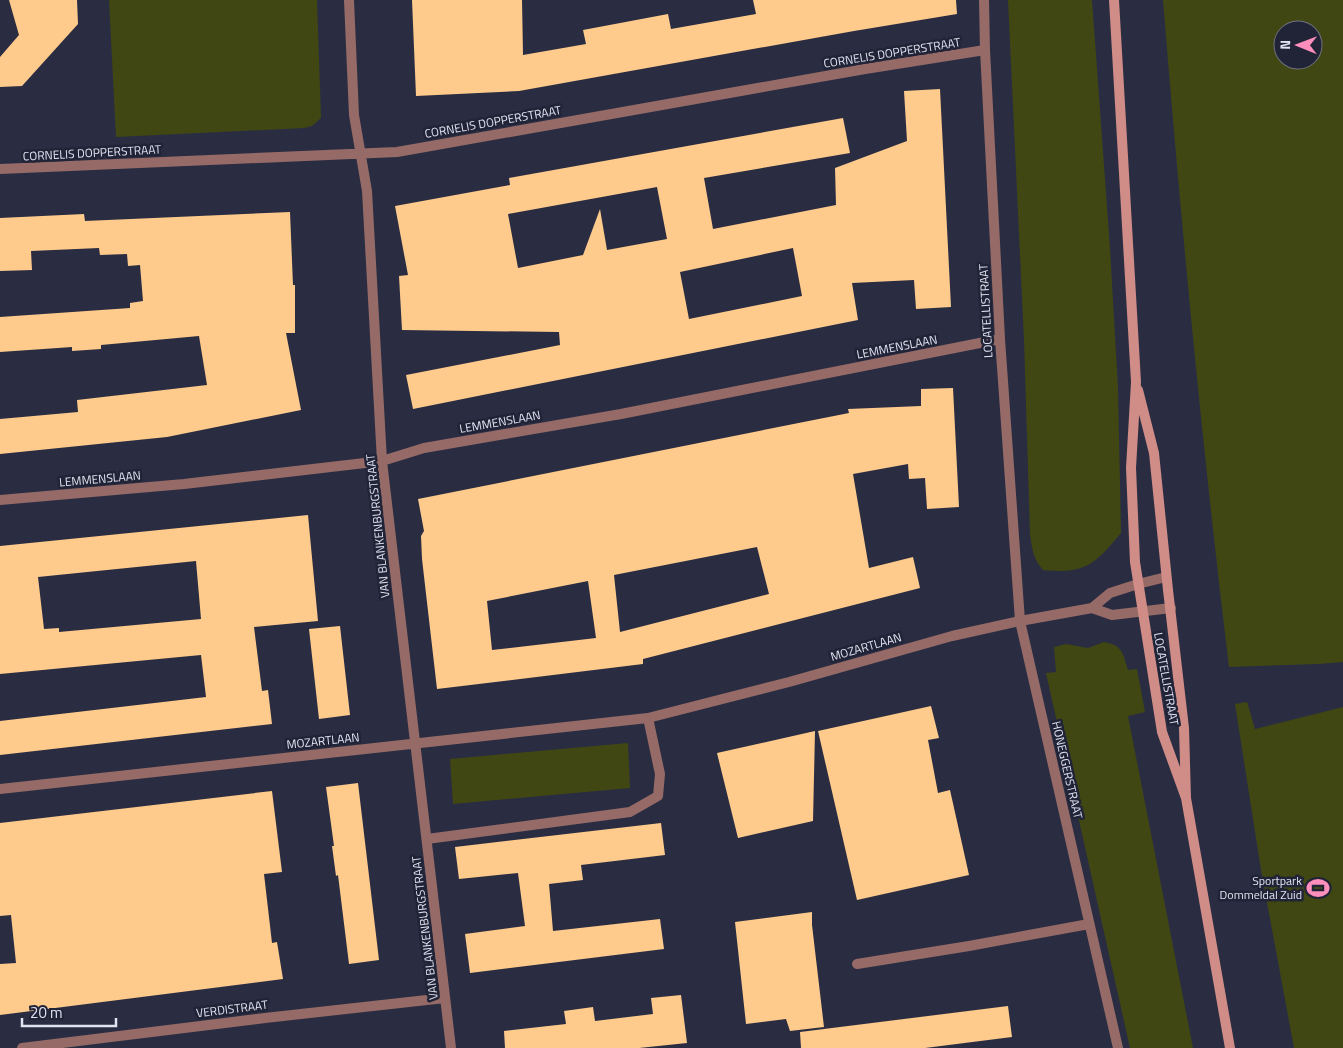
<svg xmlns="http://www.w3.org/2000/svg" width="1343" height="1048" font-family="'Titillium Web',sans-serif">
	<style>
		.green { fill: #404713; fill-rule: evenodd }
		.building { fill: #fecb8c; fill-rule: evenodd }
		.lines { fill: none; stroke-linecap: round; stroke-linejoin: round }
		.street { stroke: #966b67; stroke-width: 10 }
		.secondary { stroke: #d08c87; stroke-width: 10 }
		.labels { text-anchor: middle; stroke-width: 5; stroke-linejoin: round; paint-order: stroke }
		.street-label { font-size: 12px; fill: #e1e3f1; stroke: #212337 }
		.poi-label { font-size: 12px; fill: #e1e3f1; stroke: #212337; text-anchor: end }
	</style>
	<rect width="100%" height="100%" fill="#2a2d42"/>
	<!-- green -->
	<path class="green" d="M109,0h208l4,118 -9,8 -8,2 -188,9z
		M1008,0h84l18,248 8,140 3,145c-27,32 -35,41 -78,37 -10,-11 -11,-22 -13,-36l-6,-194z
		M1163,0h180v662l-25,2 -89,3c-27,-222 -48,-444 -66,-667zM1283,30h30v30h-30z
		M1104,642c19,3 19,12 24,28l9,-1 8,43 -17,4 65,332h-63l-84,-375 10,-1 -2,-25 12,-3 22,4z
		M1247,702l8,27 88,-22v341h-49l-33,-178 -26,-166z
		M628,743l2,45 -177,16 -3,-45z"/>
	<!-- building -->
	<path class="building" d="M9,0h68l1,24 -56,62 -22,1v-30l19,-22z
		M412,0h110l1,55 63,-11 -3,-14 85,-16 3,15 85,-15 -3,-14h203l1,14 -103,17 -335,60 -103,5z
		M940,89l11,218 -35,2 -2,-29 -62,3 6,37 -445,89 -7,-34 154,-30 -1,-13 -157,-2 -3,-54 9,-1 -13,-69 115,-21 -1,-7 334,-60 7,35 -146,25 9,51 123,-24 -1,-37 72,-27 -3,-50zM657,187l10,52 -60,11 -7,-41 -17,46 -65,13 -10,-54zM793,248l9,48 -113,23 -9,-47z
		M290,212l3,73h2v48h-9l15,77 -134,27 -167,17v-35l78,-7 -1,-12 130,-15 -8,-49 -98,9v4l-29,2v-4l-72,5v-35l130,-9v-5l13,-2 -3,-36 -12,1 -1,-12 -27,1 -1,-7 -68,3 1,19 -32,1v-53l84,-4 1,7z
		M953,388l6,119 -32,2 -2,-31 -16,1 -1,-15 -55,10 16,94 44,-11 7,31 -277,71v5l-206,25 -15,-130 -1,-23 3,-5 -6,-32 431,-86 -1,-4 73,-3v-17zM757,547l12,47 -149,38 -6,-57zM588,581l8,57 -104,12 -5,-49z
		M308,515l10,106 -64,6 8,64 6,-1 4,34 -272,31v-34l206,-24 -5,-42 -201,19v-128zM196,561l5,58 -142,13v-4l-15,1 -6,-52z
		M340,626l10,89 -31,4 -10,-90z
		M931,706l8,32 -11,2 10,53 12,-3 19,85 -112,25 -39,-169z
		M815,731l-2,90 -75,17 -21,-85z
		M358,783l21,177 -30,4 -11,-89 -2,1 -4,-30h2l-8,-59z
		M272,791l10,81 -18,2 8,69 5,-1 6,37 -283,36v-51l16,-1 -5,-48 -11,1v-93z
		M661,823l4,32 -84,10 2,15 -34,4 4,47 107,-12 4,30 -194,24 -5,-39 60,-8 -7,-53 -59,6 -4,-32z
		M812,912v13l12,102 -34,4 -4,-12 -40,5 -11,-102z
		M681,995l6,48 -48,5h-134l-1,-17 62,-7 -2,-13 29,-4 2,14 58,-7 -2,-16z
		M1008,1006l4,31 -87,11h-124l-1,-16z"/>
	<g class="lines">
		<!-- street -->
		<path class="street" d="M349,0l5,115 13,76 15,270 69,587
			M984,0l1,50 15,289 20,282 98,427
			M0,169l397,-17 468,-83 120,-19
			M0,500l184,-16 198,-23 42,-13 197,-34 379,-75
			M1092,608l18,-15 28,-9 28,-7
			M0,789l648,-71 141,-36 163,-46 68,-15 72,-13 20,7 59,-7
			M427,839l203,-27 28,-16 2,-22 -12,-56
			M857,964l112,-18 120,-22
			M22,1048l243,-30 180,-20"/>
		<!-- secondary -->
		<path class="secondary" d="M1114,0l22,382 -5,86 4,94 27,170 24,66
			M1138,390l16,63 14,137 16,138 2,70 44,250"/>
	</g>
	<!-- icons -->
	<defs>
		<symbol id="stadium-bare" viewBox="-9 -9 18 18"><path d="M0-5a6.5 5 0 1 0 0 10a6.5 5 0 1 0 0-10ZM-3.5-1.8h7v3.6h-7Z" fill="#fe8ebb" stroke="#212337" stroke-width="2.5" paint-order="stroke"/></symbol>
	</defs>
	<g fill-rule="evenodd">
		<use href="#stadium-bare" x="1302" y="872" width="32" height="32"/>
	</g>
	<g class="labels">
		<!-- street labels -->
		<g class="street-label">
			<text transform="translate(892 53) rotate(-9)" y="4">CORNELIS DOPPERSTRAAT</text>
			<text transform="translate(493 122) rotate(-10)" y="4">CORNELIS DOPPERSTRAAT</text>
			<text transform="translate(92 153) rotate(-3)" y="4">CORNELIS DOPPERSTRAAT</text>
			<text transform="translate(986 311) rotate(-93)" y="4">LOCATELLISTRAAT</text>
			<text transform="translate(897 347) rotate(-11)" y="4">LEMMENSLAAN</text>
			<text transform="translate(500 422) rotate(-10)" y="4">LEMMENSLAAN</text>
			<text transform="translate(100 479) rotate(-5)" y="4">LEMMENSLAAN</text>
			<text transform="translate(378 526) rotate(-96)" y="4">VAN BLANKENBURGSTRAAT</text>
			<text transform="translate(866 647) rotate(-16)" y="4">MOZARTLAAN</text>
			<text transform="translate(1166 679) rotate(80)" y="4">LOCATELLISTRAAT</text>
			<text transform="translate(323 741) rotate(-6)" y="4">MOZARTLAAN</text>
			<text transform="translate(1067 770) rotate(77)" y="4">HONEGGERSTRAAT</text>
			<text transform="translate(425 928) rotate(-97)" y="4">VAN BLANKENBURGSTRAAT</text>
			<text transform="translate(232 1009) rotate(-7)" y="4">VERDISTRAAT</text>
		</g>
		<!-- poi labels -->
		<g class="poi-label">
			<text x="1302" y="885">Sportpark<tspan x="1302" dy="14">Dommeldal Zuid</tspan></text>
		</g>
	</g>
	<!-- north arrow -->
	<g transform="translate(1298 45) rotate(271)"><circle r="24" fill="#212337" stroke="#6e7081"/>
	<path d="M0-4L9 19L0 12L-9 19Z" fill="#fe8ebb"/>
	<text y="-8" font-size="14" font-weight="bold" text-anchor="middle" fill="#e1e3f1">N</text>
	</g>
	<!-- scale -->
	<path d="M22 1018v8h94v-8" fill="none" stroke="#e1e3f1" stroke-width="2.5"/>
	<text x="30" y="1018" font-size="15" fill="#e1e3f1" stroke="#212337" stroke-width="4" paint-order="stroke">20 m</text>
</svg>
